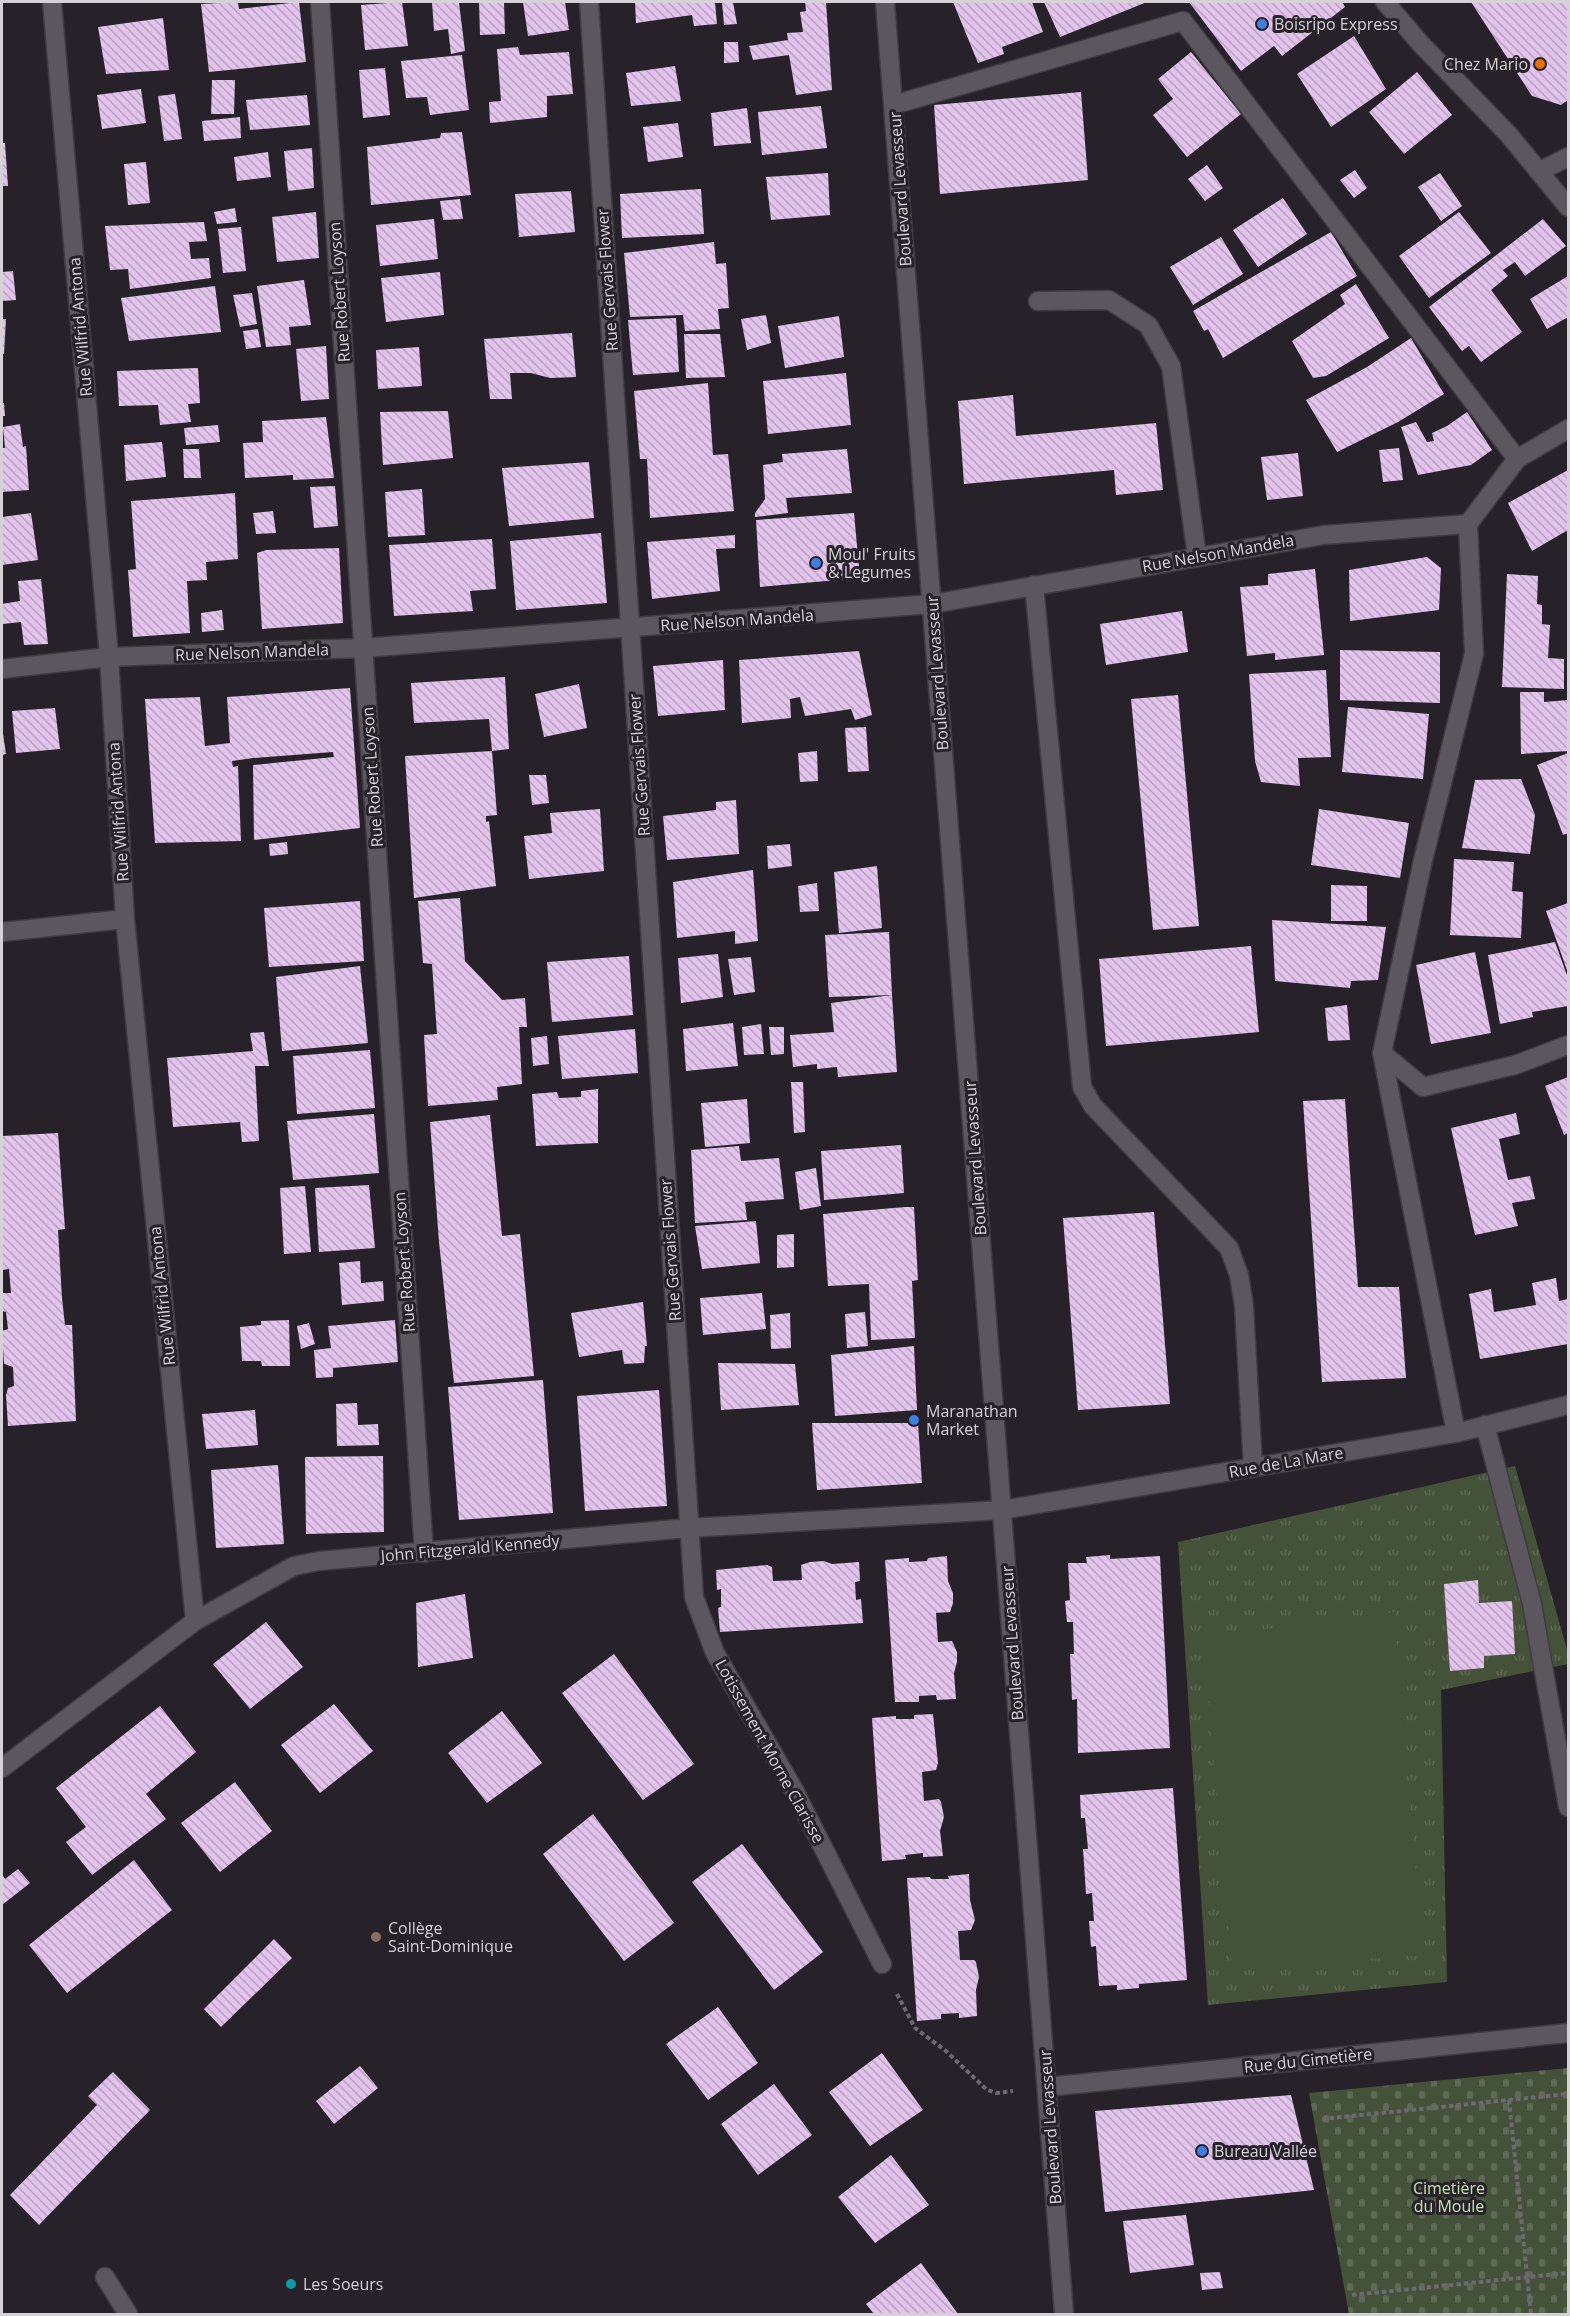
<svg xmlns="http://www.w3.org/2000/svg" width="1570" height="2316" font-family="'Open Sans',sans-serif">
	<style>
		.cemetery { fill: url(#cemetery-stones) }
		.park { fill: url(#park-tufts) }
		.garden { fill: #45523a }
		.building { fill: url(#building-back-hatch) }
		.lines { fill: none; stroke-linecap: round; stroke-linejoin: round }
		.minor-casing { stroke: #3f3b41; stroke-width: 21 }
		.path { stroke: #6e6970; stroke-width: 4; stroke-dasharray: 4.5 3; stroke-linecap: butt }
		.minor { stroke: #5c565f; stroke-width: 18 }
		.shop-dot { fill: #3f7fe0; stroke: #27212a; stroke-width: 2 }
		.food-dot { fill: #e8710a; stroke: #27212a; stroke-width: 2 }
		.education-dot { fill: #8d6e63; stroke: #27212a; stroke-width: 2 }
		.culture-dot { fill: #0f9aa8; stroke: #27212a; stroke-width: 2 }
		.labels { text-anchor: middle; stroke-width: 6; stroke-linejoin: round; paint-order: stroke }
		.poi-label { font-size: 16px; fill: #d5d1d6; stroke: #27212a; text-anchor: start }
		.street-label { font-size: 16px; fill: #d5d1d6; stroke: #27212a }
		.park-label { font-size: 16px; fill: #c1e5a4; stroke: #27212a }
	</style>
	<defs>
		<pattern id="cemetery-stones" width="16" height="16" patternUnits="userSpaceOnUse" patternTransform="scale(1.5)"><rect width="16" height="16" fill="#45523a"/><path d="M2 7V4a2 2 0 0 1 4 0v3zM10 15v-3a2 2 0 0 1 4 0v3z" fill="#5f6a56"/></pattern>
		<pattern id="park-tufts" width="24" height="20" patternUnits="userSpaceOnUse" patternTransform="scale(1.5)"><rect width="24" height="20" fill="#45523a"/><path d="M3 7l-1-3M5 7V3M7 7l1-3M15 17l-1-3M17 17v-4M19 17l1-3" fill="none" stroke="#5f6a56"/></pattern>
		<pattern id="building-back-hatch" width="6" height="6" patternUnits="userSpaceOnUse" patternTransform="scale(1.5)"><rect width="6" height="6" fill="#e1c3ec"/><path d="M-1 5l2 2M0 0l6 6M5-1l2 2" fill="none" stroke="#b9a2c1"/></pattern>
	</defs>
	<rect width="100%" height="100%" fill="#27212a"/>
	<!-- cemetery -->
	<path class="cemetery" d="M1568,2068v246h-219l-40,-221z"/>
	<!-- park -->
	<path class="park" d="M1515,1466l53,187v11l-127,26 6,292 -239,23 -30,-463z"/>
	<!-- garden -->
	<path class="garden" d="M1395,1612l8,126 21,217 -192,13 -19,-213 -8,-118z"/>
	<!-- building -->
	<path class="building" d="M238,2l1,7 60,-7 7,60 -97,10 -8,-68z
		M402,2l6,44 -43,4 -4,-45z
		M432,2l27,1 6,48 -14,3 -3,-25 -14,2z
		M479,2h25l1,32 -25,1z
		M523,2h42l4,28 -41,6z
		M635,2h80l2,22 -23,2 -2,-11 -56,8z
		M722,2h11l4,22 -13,1z
		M805,2h21l6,88 -36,5 -7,-40 -36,5 -4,-14 39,-6 -1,-7 16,-1 -3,-20 6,-1z
		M953,2h79l11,30 -41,15 2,7 -26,9z
		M1044,2h103l-87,35z
		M1189,2h153l3,5 -63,49 -8,-10 -33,25z
		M1471,2h97v98l-7,5 -29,-9z
		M163,18l6,52 -63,4 -8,-47z
		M1354,36l32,53 -55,38 -34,-53z
		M724,42h14l1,20 -15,1z
		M518,47l2,8 49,-3 4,42 -26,2v21l-57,6 -1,-21 12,-1 -4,-52z
		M1191,52l50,62 -54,43 -34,-42 20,-16 -15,-20z
		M462,55l7,55 -39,5 -3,-18 -21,1 -5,-37z
		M675,66l6,35 -50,5 -5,-33z
		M385,68l5,47 -27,3 -4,-48z
		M1417,72l35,43 -48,39 -35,-42z
		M212,80h23l-1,34h-23z
		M141,89l5,34 -44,6 -5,-34z
		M1081,92l7,88 -148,14 -6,-89z
		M175,94l7,45 -18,2 -6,-45z
		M307,95l3,30 -60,5 -4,-30z
		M821,106l6,42 -65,7 -4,-43z
		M747,108l4,35 -37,3 -3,-33z
		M240,117l1,21 -37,3 -2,-20z
		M678,123l5,34 -35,5 -5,-35z
		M462,132l9,63 -100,10 -4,-58 73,-9 1,-5z
		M2,143h3l3,43h-6z
		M312,148l2,40 -26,3 -4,-40z
		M268,152l3,25 -34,4 -3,-24z
		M146,162l4,41 -22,2 -4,-41z
		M1207,165l16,23 -18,13 -17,-22z
		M1355,170l12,18 -13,10 -14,-18z
		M828,173l2,42 -59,5 -5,-43z
		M1440,173l22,33 -21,15 -23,-34z
		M701,189l3,45 -82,4 -2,-44z
		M571,191l4,41 -56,5 -4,-43z
		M1283,198l24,36 -49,33 -25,-37z
		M460,199l3,20 -20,1 -3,-19z
		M235,208l2,14 -20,2 -3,-12z
		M316,212l3,46 -42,4 -5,-45z
		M1459,212l32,41 -62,45 -30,-42z
		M434,219l4,40 -58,7 -4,-41z
		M1543,219l23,27 -41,30 -10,-14 -12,8 5,6 -17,14 31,42 -41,30 -12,-16 -7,5 -33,-44z
		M204,222l3,19 -18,1 2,17 18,-1 2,20 -81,11 -2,-20 -18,1 -5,-44z
		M241,227l5,44 -23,2 -5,-44z
		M1331,232l26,44 -134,82 -15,-29 -4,2 -11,-20z
		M1221,237l22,37 -50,31 -23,-38z
		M714,242l2,22 10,-1 3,45 -11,1 2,20 -35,2 -2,-16 -53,2 -6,-64z
		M13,271l3,29 -14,1v-29z
		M440,272l4,43 -58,7 -5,-44z
		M1568,276v41l-21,12 -17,-30z
		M304,280l7,45 -22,2 2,18 -25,2 -9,-61z
		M1356,284l33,54 -63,38 -13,2 -21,-37 53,-37 -5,-9z
		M215,286l6,46 -92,9 -8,-43z
		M252,293l5,31 -17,3 -7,-32z
		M766,315l5,28 -24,7 -6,-31z
		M839,316l5,41 -59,11 -7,-42z
		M676,318l3,54 -46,3 -5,-55z
		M2,319h4l-2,35h-2z
		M258,329l3,18 -15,2 -3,-18z
		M572,333l4,44 -26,1 -19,-5h-21l2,26h-22l-6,-60z
		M684,334h36l5,43 -39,1z
		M1411,338l33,56 -46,28 -61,30 -31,-52 61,-33z
		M326,346l3,53 -28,2 -5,-52z
		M419,347l3,39 -44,3 -2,-39z
		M198,368l2,35 -12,1 3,18 -31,3 -2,-20 -39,1 -2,-35z
		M846,373l5,52 -83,9 -5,-53z
		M708,383l5,72 15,-1 6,57 -84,7 -3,-59h-7l-6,-68z
		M1013,395l3,41 140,-13 7,67 -47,5 -2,-25 -150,14 -6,-83z
		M2,403h2l1,13h-3z
		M448,411l5,47 -70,7 -3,-53z
		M1467,412l25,38 -21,15 -53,10 -17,-48 15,-5 11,20 7,-1 -2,-8 15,-7z
		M326,417l8,61 -41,2v-5l-48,3 -2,-35 20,-1 -1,-21z
		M20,424l3,23 3,-1 3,44 -27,2v-44h3l-2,-21z
		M218,425l2,17 -34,3 -2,-17z
		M162,442l4,35 -40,4 -2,-36z
		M1399,448l4,32 -20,2 -4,-32z
		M183,449h16l2,29h-17z
		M847,449l5,44 -66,5 2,15 -33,4v-4l10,-14 -2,-34 20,-3 -1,-8z
		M1298,453l5,43 -36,4 -6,-43z
		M589,462l5,56 -85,8 -7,-58z
		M1568,470v60l-36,21 -24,-48z
		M335,486l3,40 -24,2 -4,-41z
		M422,489l3,46 -37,2 -3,-45z
		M235,493l3,66 -32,3 1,18 -20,1 3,52 -57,4 -5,-67 8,-1 -5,-68z
		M273,511l3,22 -20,1 -3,-21z
		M31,513l7,47 -36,5v-48z
		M854,513l6,65 -100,9 -4,-67z
		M601,533l6,70 -91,7 -6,-69z
		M735,535v13l-19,1 4,42 -68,8 -5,-57z
		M492,539l4,50 -26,2 3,20 -79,5 -5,-71z
		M339,548l4,75 -81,6 -5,-76 9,-3z
		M1427,557l14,11 -2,42 -89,11 -1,-51z
		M1315,569l9,86 -49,5v-7l-28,3 -7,-69 28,-2v-11z
		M1507,574l31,2 -1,28 5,1v19l8,1 -2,33 16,1v30l-62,-2z
		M41,579l7,65 -24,1 -3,-23 -18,2 -1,-20 18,-3 -2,-20z
		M222,610l2,20 -22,2 -1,-19z
		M1182,611l6,41 -82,13 -6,-41z
		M1340,650l100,2v51l-100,-3z
		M859,651l13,64 -17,5 -4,-11 -46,7 -5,-19 -10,2 1,19 -49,5 -3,-63z
		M723,660l2,50 -67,6 -5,-50z
		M1326,670l5,87 -33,1 2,28 -39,-4 -6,-21 -6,-87z
		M505,677l4,72 -17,2 -3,-32 -75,4 -3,-40z
		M579,684l8,44 -43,9 -9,-43z
		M350,688l10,140 -106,12 -1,-75 81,-8 -1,-5 -80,6 -21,3 1,6 5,-1 3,75 -86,2 -10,-144 55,-2 5,49 25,-3 -3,-46z
		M1520,692h24v10l24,-2v51l-47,3z
		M1178,695l21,231 -46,4 -22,-231z
		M1348,707l81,7 -6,65 -81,-7z
		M55,708l5,41 -44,4 -4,-42z
		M2,727l4,27 -4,1z
		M866,727l3,44 -21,1 -3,-44z
		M492,751l5,64 -11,1v6l3,-1 7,65 -82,12 -9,-142z
		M817,751l1,30 -18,1 -2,-29z
		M1568,753v80l-5,2 -26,-70z
		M529,775h17l3,28 -17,2z
		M1521,779l14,36 -5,39 -68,-6 13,-68z
		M736,800l3,54 -72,6 -4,-44 53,-6v-8z
		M600,809l4,62 -75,8 -5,-43 28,-3 -2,-20z
		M1319,809l90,14 -9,55 -89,-13z
		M287,842l1,12 -18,2 -1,-12z
		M790,844l2,22 -24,3 -1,-23z
		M1454,859l60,3 -2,29 11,1 -2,46 -71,-3z
		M877,866l5,62 -43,5 -5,-61z
		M753,870l5,71 -23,3v-13l-58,7 -4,-56z
		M817,883l2,28 -19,1 -2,-26z
		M1331,885l36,1v35h-36z
		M460,898l5,63 37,39 23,-2 2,29h-8l3,57 -25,3 1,13 -70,6 -4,-71 13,-1 -5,-70 -9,-1 -5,-62z
		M360,901l4,60 -95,6 -5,-59z
		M1568,903v70l-22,-62z
		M1272,920l114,7 -8,53 -27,1 -1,7 -75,-7z
		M889,932l3,63 -63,2 -4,-62z
		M1555,942l13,36v28l-36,6 1,5 -33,7 -12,-69z
		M1251,946l8,86 -153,14 -7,-87z
		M1475,952l16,81 -60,11 -15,-79z
		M718,954l5,43 -42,6 -3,-45z
		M629,956l4,59 -81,7 -5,-60z
		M751,957l4,35 -21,3 -6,-36z
		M360,966l8,77 -86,8 -6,-74z
		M892,995l5,77 -59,5 -1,-10 -20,2v-5l-24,3 -3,-32 44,-3 -3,-29z
		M1347,1005l3,35 -22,1 -3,-33z
		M733,1023l5,43 -52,5 -3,-42z
		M761,1024l3,30 -20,1 -2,-28z
		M769,1027h15v27l-13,1z
		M635,1029l3,44 -76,6 -4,-43z
		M264,1032l5,34h-14l4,75 -17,1 -2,-20 -67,5 -6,-69 86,-7 -3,-18z
		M547,1036l2,28 -16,2 -2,-28z
		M370,1050l5,58 -78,6 -4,-58z
		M1568,1077v56l-4,2 -19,-49z
		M791,1082h12l2,50 -11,1z
		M598,1089v54l-62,3 -4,-52 25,-2 2,6 22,-1v-6z
		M747,1099l3,44 -45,4 -4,-44z
		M1345,1099l13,188h41l7,91 -84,4 -19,-281z
		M1516,1113l4,21 -21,5 9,41 22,-4 5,23 -23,4 6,23 -43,9 -24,-107z
		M374,1114l5,59 -86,7 -6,-59z
		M490,1115l12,121 18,-2 14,142 -80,7 -15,-141 -9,-120z
		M58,1133l7,96 -7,1 4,68 3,27h7l4,96 -68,5 -2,-31 2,-7 6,-2 -1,-19 -9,-3 -2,-33 6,-2 -2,-17 -4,-1v-18h9l-2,-24 -7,1v-134z
		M901,1145l3,48 -80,7 -3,-49z
		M739,1146l2,15 38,-3 5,41 -39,3 2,18 -52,3 -4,-73z
		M816,1168l5,38 -21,4 -5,-38z
		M369,1185l6,63 -56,4 -4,-64z
		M305,1186l6,66 -27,2 -4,-66z
		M905,1207h9l4,73 -6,1 3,57 -44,2 -2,-56 -41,2 -5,-72z
		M1154,1212l16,192 -92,6 -15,-192z
		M756,1221l4,42 -58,6 -7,-43z
		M794,1234v33l-17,1v-33z
		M360,1261l1,22 22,-2 1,20 -42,4 -3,-42z
		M1556,1278l3,23 9,-2v45l-88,15 -11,-65 22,-5 3,23 42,-7 -4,-22z
		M762,1293l4,36 -63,6 -3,-37z
		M643,1302l4,44h-2l-1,17 -20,1 -2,-14 -43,7 -8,-44z
		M865,1312l3,34 -21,2 -2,-34z
		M790,1313l1,35 -20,1 -1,-34z
		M289,1320l1,46h-28l-1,-5h-19l-2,-34 21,-2v-4z
		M395,1320l3,42 -65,6v9l-17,1 -2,-28 17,-2 -3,-22z
		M309,1323l6,21 -14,5 -4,-23z
		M914,1346l3,64 -82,6 -4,-61z
		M718,1363l77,1 4,41 -78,5z
		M543,1380l10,133 -94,7 -11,-133z
		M659,1390l8,116 -82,5 -8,-115z
		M357,1403l1,22 20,-1 1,21 -42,1 -1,-42z
		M255,1410l3,35 -52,4 -4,-35z
		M812,1423h106l4,60 -105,7z
		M383,1456l1,76 -78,2 -1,-77z
		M278,1465l6,79 -68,4 -5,-78z
		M1110,1555v4l50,-3 10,192 -92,5 -1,-54 -5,1 -2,-46h4l-1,-32h-6l-2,-21 5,-1 -2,-37h19l-1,-6z
		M947,1556l1,25 5,12v10l-3,9 -14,1 2,29 14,-1 5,11v10l-3,11 2,26 -19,1 -1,-5 -17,1v6h-24l-10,-142 24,-2v4l18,-1 1,-3z
		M824,1561l8,3 27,-2 1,19 -5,1 1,18 5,-1 2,24 -143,9 -2,-24 3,-1v-18l-4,1 -1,-20 51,-5 5,2 1,14 29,-1 -1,-15 9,-3z
		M1478,1580l1,23 33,-2 3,53 -31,2v12l-34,3 -6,-87z
		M465,1594l8,64 -55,9 -2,-64z
		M266,1622l37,45 -53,42 -37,-45z
		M614,1654l80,110 -51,36 -81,-107z
		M334,1704l39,47 -53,42 -39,-48z
		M160,1706l36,46 -50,42 20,25 -74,56 -26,-33 20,-15 -30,-39z
		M502,1711l40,52 -55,40 -39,-50z
		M933,1714l5,49 -2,7 -14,2 2,29 15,-2 2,3 3,15 -4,14 3,25 -20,1v-4l-18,2 1,4 -24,2 -10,-143 24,-2v3h18v-4z
		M235,1782l37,49 -52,41 -39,-49z
		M1173,1788l14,192 -48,4v4l-22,2v-5l-18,1 -3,-40 -5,1 -2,-26h5l-2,-28 -6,1 -3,-45h5l-3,-31h-4l-1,-23z
		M593,1814l81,109 -50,38 -81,-107z
		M742,1844l81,108 -49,38 -82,-108z
		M134,1860l38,50 -105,83 -38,-48z
		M18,1869l12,14 -28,22v-31l3,5z
		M969,1874l1,26 5,20 -4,10 -13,1 2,29h14l2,2 3,15 -3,13 1,26 -18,2v-5l-18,1v5l-24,2 -10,-143 23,-1 1,2h18l-1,-3z
		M274,1939l18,19 -71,69 -17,-18z
		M718,2007l40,56 -50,37 -42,-56z
		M882,2053l41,57 -53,36 -41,-54z
		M360,2066l18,22 -44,36 -18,-23z
		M113,2072l37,38 -111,115 -29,-30 87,-90 -9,-9z
		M774,2084l38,51 -54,40 -37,-51z
		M1291,2095l23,95 -209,22 -10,-101z
		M891,2155l38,50 -54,38 -37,-46z
		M1186,2215l8,50 -64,8 -7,-52z
		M921,2263l37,51h-84l-8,-10z
		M1220,2272l3,16 -21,2 -2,-17z"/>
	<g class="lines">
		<defs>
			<path id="minor" d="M52,2l57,655 16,262 70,702
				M320,2l104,1551
				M589,2l105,1595 21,56 79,137 88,174
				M885,2l179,2312
				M1385,2l35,41 89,92 59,72
				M893,105l290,-84 334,438
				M1540,171l28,-14
				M1038,301l71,-1 39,25 23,41 26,191
				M1568,429l-51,30 -49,65 6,130 -51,206 -41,193 41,34 92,-22 53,-20
				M1034,585l48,502 11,19 136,142 10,27 5,31 9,162
				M2,669l107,-12 254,-9 569,-44 392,-69 144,-11
				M2,932l123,-13
				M1382,1053l74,380
				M1485,1425l47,179 36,203
				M2,1768l193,-147 99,-55 25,-5 369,-33 314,-18 454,-77 112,-28
				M1047,2087l521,-54
				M105,2277l23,37"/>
		</defs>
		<!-- minor casing -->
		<use href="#minor" class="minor-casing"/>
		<!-- path -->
		<path class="path" d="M897,1994l18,34 31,23 41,39 10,3 16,-2
			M1509,2100l22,214
			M1322,2119l246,-25
			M1352,2295l216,-22"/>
		<!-- minor -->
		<use href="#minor" class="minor"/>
	</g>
	<!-- markers -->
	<g class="shop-dot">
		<circle cx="1262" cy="24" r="6"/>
		<circle cx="816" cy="563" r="6"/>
		<circle cx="914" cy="1420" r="6"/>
		<circle cx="1202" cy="2151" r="6"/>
	</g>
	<circle class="food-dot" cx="1540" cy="64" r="6"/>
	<circle class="education-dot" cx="376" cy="1937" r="6"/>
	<circle class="culture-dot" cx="291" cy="2284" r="6"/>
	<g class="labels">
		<!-- poi labels -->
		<g class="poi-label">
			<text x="1274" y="30">Boisripo Express</text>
			<text x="1528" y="70" text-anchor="end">Chez Mario</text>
			<text x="828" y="560">Moul' Fruits<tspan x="828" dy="18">&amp; Legumes</tspan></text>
			<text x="926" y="1417">Maranathan<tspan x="926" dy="18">Market</tspan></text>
			<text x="388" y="1934">Collège<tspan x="388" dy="18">Saint-Dominique</tspan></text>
			<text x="1214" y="2157">Bureau Vallée</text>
			<text x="303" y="2290">Les Soeurs</text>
		</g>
		<!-- street labels -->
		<g class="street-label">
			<text transform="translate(900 189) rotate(-94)" y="6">Boulevard Levasseur</text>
			<text transform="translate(607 280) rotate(-94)" y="6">Rue Gervais Flower</text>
			<text transform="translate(339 292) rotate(-94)" y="6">Rue Robert Loyson</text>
			<text transform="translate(80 327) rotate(-95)" y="6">Rue Wilfrid Antona</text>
			<text transform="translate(1218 553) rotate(-10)" y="6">Rue Nelson Mandela</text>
			<text transform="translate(737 620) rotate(-4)" y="6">Rue Nelson Mandela</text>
			<text transform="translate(252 652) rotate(-2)" y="6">Rue Nelson Mandela</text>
			<text transform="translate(937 673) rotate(-94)" y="6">Boulevard Levasseur</text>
			<text transform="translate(639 765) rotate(-94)" y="6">Rue Gervais Flower</text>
			<text transform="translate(372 777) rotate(-94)" y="6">Rue Robert Loyson</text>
			<text transform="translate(118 812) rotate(-94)" y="6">Rue Wilfrid Antona</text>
			<text transform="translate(975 1158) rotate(-94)" y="6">Boulevard Levasseur</text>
			<text transform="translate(670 1250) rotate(-94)" y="6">Rue Gervais Flower</text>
			<text transform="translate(404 1262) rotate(-94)" y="6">Rue Robert Loyson</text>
			<text transform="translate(162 1296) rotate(-96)" y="6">Rue Wilfrid Antona</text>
			<text transform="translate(1286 1462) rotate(-10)" y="6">Rue de La Mare</text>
			<text transform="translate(470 1548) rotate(-5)" y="6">John Fitzgerald Kennedy</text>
			<text transform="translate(1012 1643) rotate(-94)" y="6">Boulevard Levasseur</text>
			<text transform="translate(770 1751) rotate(61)" y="6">Lotissement Morne Clarisse</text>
			<text transform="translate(1308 2060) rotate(-6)" y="6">Rue du Cimetière</text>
			<text transform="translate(1050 2127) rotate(-94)" y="6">Boulevard Levasseur</text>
		</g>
		<!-- park labels -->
		<g class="park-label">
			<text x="1449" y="2194">Cimetière<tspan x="1449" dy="18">du Moule</tspan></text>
		</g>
	</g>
	<!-- border -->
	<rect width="1570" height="2316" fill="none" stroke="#d5d1d6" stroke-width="6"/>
</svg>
